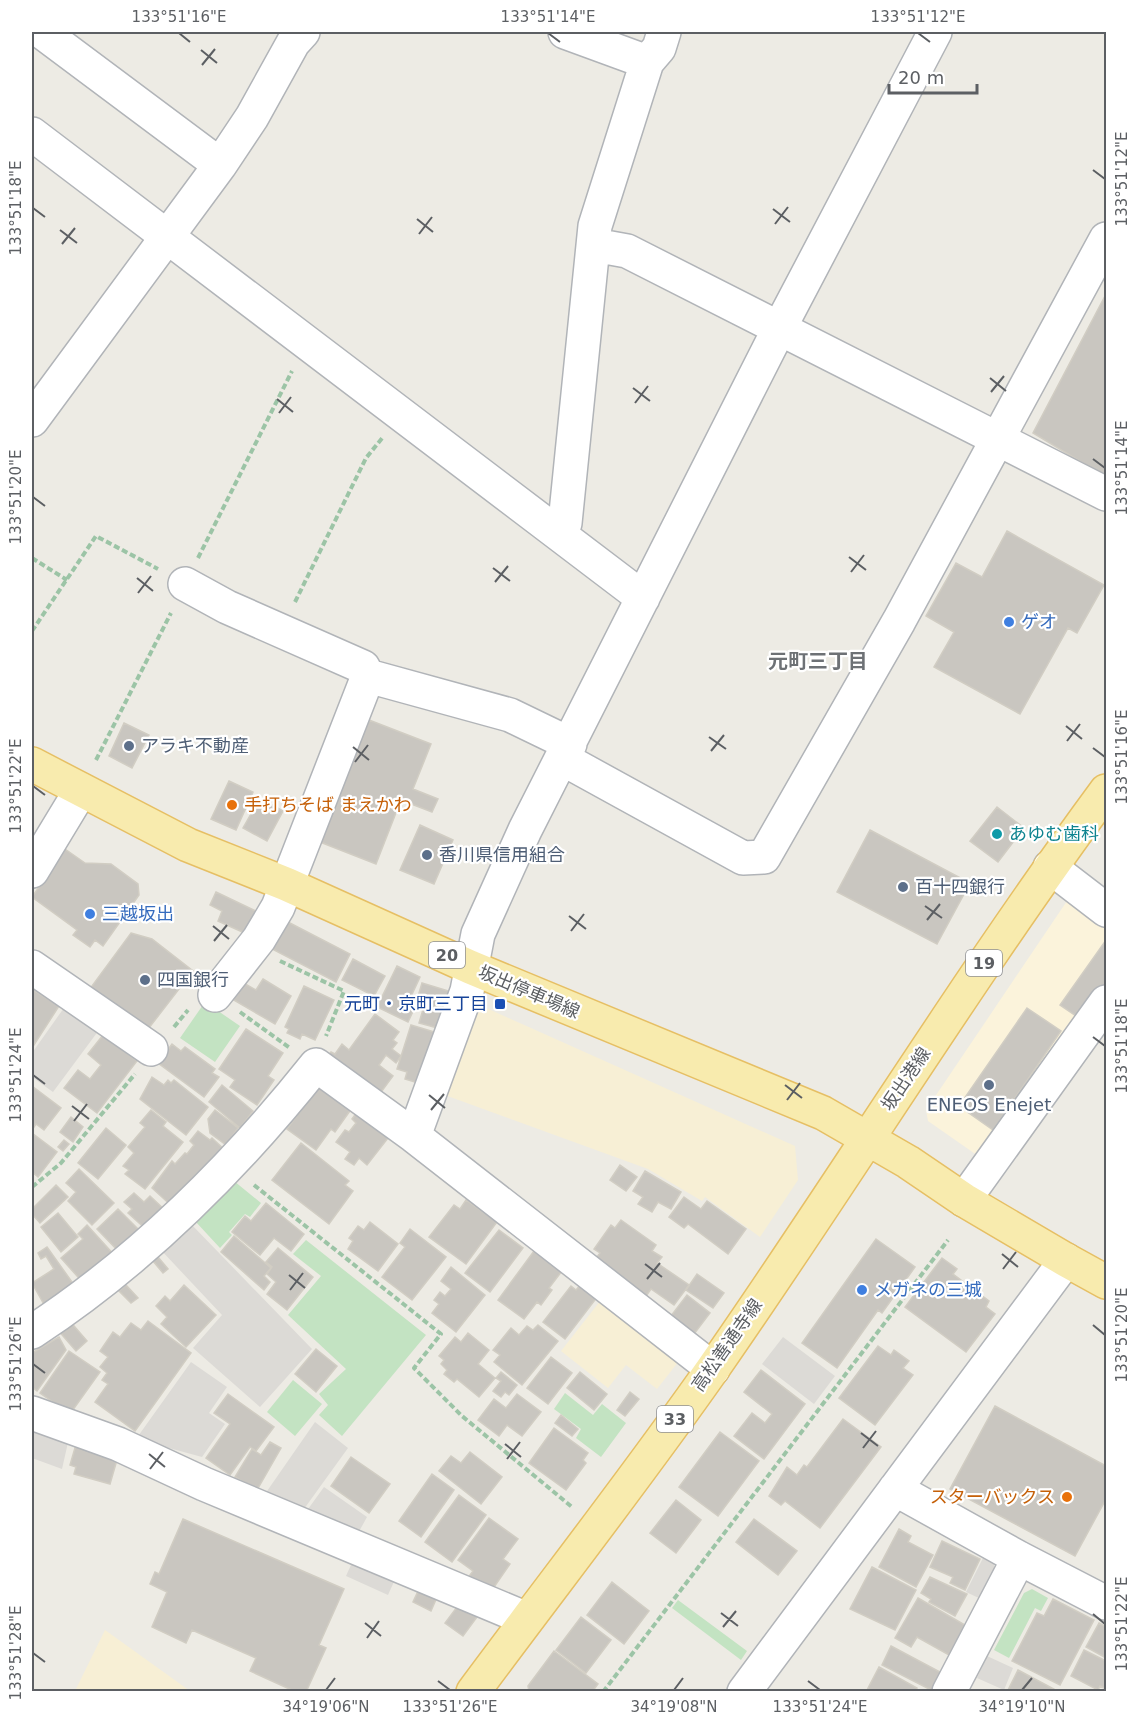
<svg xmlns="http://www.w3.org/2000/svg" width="1138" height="1723" font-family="'DejaVu Sans','Noto Sans JP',sans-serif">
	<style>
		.commercial { fill: #fbf3db }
		.industrial { fill: #dcdad6 }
		.green { fill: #c3e3c2 }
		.sand { fill: #f7efd5 }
		.building { fill: #c9c6c0; stroke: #d1cdc3; stroke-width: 1.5 }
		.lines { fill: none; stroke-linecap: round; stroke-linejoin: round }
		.minor-casing { stroke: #b1b4b8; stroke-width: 36 }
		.major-casing { stroke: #e6bf64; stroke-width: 36 }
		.path { stroke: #9cc4a6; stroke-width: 4; stroke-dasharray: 6 3; stroke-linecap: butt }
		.minor { stroke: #fff; stroke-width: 33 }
		.major { stroke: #f8ebae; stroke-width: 33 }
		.ticks { fill: none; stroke: #5c5f63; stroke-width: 2 }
		.shop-dot { fill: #3f7fe0; stroke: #fff; stroke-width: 2 }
		.service-dot { fill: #5c6f8a; stroke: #fff; stroke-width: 2 }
		.food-dot { fill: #e8710a; stroke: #fff; stroke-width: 2 }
		.culture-dot { fill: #0f9aa8; stroke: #fff; stroke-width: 2 }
		.transit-dot { fill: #1a4fb4; stroke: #fff; stroke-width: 2 }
		.labels { text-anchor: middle; stroke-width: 4.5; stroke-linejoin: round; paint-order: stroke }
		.shield { fill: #fff; stroke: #8d8f92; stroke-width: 1.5 }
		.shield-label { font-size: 16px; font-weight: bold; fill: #5c5f63 }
		.shop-label { font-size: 18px; fill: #366cbe; stroke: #fff; text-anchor: start }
		.service-label { font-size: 18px; fill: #4e5e75; stroke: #fff; text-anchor: start }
		.food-label { font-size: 18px; fill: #c56008; stroke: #fff; text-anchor: start }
		.culture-label { font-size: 18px; fill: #0d838f; stroke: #fff; text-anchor: start }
		.street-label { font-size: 18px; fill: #5c5f63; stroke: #fff }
		.transit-label { font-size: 18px; fill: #164399; stroke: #fff; text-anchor: end }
		.neighbourhood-label { font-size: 20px; font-weight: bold; fill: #6d7175; stroke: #fff }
		.neatline { fill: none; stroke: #5c5f63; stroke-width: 2 }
		.ticks-label { font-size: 15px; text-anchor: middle; fill: #5c5f63 }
	</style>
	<rect width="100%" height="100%" fill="#edebe4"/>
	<!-- commercial -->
	<path class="commercial" d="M1069,898l37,28v61l-125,171 -53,-37 -2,-11z"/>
	<!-- industrial -->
	<path class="industrial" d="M66,1005l33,25 -46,62 -21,-15v-24z
		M191,1224l121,125 -52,58 -67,-59 29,-33 -62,-66z
		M783,1337l52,39 -21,28 -52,-40z
		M191,1362l36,25 -18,26 16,11 -23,33 -66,-18z
		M315,1422l33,26 -44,61 -39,-15z
		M32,1427l37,11 -7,31 -30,-11z
		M324,1487l43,30 -11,20 -53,-21z
		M355,1556l42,19 -9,20 -42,-19z
		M983,1558l11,5v15l-11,22 -17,-8z
		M987,1656l26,12 -9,22 -27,-12z"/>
	<!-- green -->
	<path class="green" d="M205,1002l35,24 -25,36 -35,-24z
		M234,1181l27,22 -11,14 -5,-3 -16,18 3,3 -12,13 -25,-27z
		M306,1240l120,95 -84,101 -23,-21 9,-10 -9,-11 27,-25 -58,-54 33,-39 -28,-22z
		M293,1380l29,24 -27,32 -28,-24z
		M565,1393l28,22 9,-11 24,19 -25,34 -25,-19 5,-9 -27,-20z
		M1032,1589l16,9 -7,13 -6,-3 -26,50 -15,-8 30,-57z
		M678,1600l69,51 -6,9 -69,-52z"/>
	<!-- sand -->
	<path class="sand" d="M475,1003l320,143 3,34 -38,57 -55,-40 -3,4 -54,-32 -206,-75z
		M601,1300l78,61 -22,28 -31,-24 -18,23 -47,-37z
		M105,1630l85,61h-115z"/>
	<!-- building -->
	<path class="building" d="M1106,294v183l-73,-44z
		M1007,531l97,54 -27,48 -9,-5 -48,86 -86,-47 20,-35 -28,-16 30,-53 26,14z
		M369,720l62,24 -18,45 25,10 -6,13 -31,-12 -25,64 -56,-22z
		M124,723l25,12 -17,33 -23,-12z
		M229,781l24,11 -17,38 -25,-11z
		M260,798l23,13 -16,30 -24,-13z
		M997,807l27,21 -26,34 -28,-21z
		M420,825l33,15 -19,44 -34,-14z
		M870,830l100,53 -33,61 -100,-52z
		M65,849l20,14 26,1 27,20 1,11 -36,51 -8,-6 -5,7 -17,-12 4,-5 -45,-33z
		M216,892l44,21 -11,22 -31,-14 4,-10 -12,-6z
		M286,921l64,33 -14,28 -64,-33z
		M131,933l21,6 41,32 -48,62 -56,-43z
		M1106,940v45l-24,35 -22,-15z
		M353,959l32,17 -11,20 -32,-16z
		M397,966l23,11 -12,26 7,4 -7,15 -31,-15z
		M263,979l28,17 -16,28 -43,-25 10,-17 14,8z
		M422,983l33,10 -10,37 -26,-7 5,-17 -8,-3z
		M304,986l30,14 -19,40 -13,-6 -2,5 -13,-6 2,-4 -4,-2z
		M32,989l27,17 -27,42z
		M1027,1008l34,23 -68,99 -34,-24z
		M375,1014l24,18 -6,8 4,3 -5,6 9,7 -5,7 -10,-8 -7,10 14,11 -17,23 -52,-38 7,-9 4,2 7,-10 7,6z
		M411,1025l30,9 -16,51 -20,-6 2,-7 -10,-3z
		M246,1029l37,24 -15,23 6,4 -17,25 -27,-18 5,-7 -16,-11z
		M103,1035l34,26 -40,52 -33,-25 14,-18 12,9 11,-14 -13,-11z
		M172,1044l9,7 4,-4 30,22 -3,4 7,4 -15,20 -46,-34z
		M152,1077l12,8 4,-5 3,3 3,-3 34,27 -22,28 -46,-36z
		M323,1080l29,28 -17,24 -4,-3 -15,21 -29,-21z
		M222,1085l31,26 -13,17 -31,-26z
		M32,1086l29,22 -17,22 -8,-6 -2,3 -2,-2z
		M360,1108l32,25 -25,32 -8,-7 -5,7 -9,-6 5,-7 -14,-10 9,-12 4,2 7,-9 -4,-4z
		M151,1110l15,12 -3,4 20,16 -38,47 -20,-15 4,-4 -6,-4 11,-13 -6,-6 17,-20 -5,-4z
		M215,1110l23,18 -12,17 -16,-12 -2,-14z
		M71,1117l12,10 -10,15 -13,-10z
		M106,1128l20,17 -28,34 -20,-16z
		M198,1131l12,9 2,-2 15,14 -52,57 -23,-21 20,-27 3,3 10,-11 2,1 7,-9 -4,-4z
		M32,1133l25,19 -19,25 -6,-5z
		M64,1140l5,4 -6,7 -5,-4z
		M301,1143l48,38 -4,4 8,6 -24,33 -57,-44z
		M620,1165l17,12 -11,14 -16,-11z
		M79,1169l35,34 -22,22 -24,-24 8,-9 -10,-9z
		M645,1171l36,21 -10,17 -13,-7 -6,10 -14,-8 5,-7 -10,-6z
		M56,1185l12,12 -28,26 -8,-9v-5z
		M134,1193l10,9 6,-6 17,16 -18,20 -21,-19 4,-4 -8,-7z
		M684,1197l17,12 6,-8 39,28 -18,25 -40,-30 -4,4 -15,-11z
		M466,1200l31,22 -31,42 -37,-27 25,-32 6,4z
		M266,1203l38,31 -13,17 -17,-13 -14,17 -28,-23 13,-16 6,5z
		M118,1209l23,23 -21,21 -23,-24z
		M58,1213l20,24 -17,15 -20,-25z
		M621,1220l35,25 -4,6 10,6 -5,6 32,22 -15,20 -23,-16 -9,13 -48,-41 6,-8 -6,-4 17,-24 4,3z
		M370,1222l28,22 -20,27 -30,-22 5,-8 -4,-3 9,-12 6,4z
		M87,1225l29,32 -31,28 -24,-27 22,-19 -5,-5z
		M410,1229l36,28 -34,43 -30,-23 23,-30 -5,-4z
		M499,1230l24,18 -33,44 -25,-19z
		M234,1236l37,32 -7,8 6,6 -6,8 -43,-38z
		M876,1239l39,28 -33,46 -4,-3 -41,58 -35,-25z
		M47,1247l30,42 -31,19 -14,-25 22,-14 -8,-13 -5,3 -3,-6z
		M278,1248l35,29 -26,33 -20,-16 9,-12 -9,-8 5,-7 -6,-5z
		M534,1251l28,20 -13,17 3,2 -11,15 -4,-3 -13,17 -26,-19z
		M158,1257l10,12 -5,4 -10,-12z
		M942,1258l15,11 -4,5 36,27 -3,6 9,7 -29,38 -61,-45z
		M451,1267l34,28 -29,37 -24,-19 7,-9 -5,-4 6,-8 5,4 6,-7 -10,-8z
		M697,1274l27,19 -11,15 -27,-18z
		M581,1284l17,12 -33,43 -22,-17 28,-36 5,4z
		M126,1285l12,13 -7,5 -12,-12z
		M184,1285l32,30 -30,32 -25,-23 6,-7 -11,-11 9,-10 5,5z
		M687,1295l23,18 -19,25 -24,-17z
		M68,1319l19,22 -11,10 -19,-22z
		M148,1321l43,32 -56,78 -40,-29 13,-18 -6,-4 5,-7 -7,-6 8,-10 -8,-6 13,-19 7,5 11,-14 10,7z
		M538,1325l20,16 -36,44 -28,-23 6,-7 -7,-5 18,-22 8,7 8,-9 6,4z
		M468,1333l21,17 -11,14 17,14 -16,19 -22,-18 -3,3 -10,-8 3,-4 -6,-6 3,-4 -5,-4 16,-19 6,5z
		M59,1337l7,13 -29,41 -5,-4v-34z
		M878,1346l13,9 3,-5 15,11 -6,7 10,7 -38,50 -36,-27z
		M316,1349l21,17 -21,26 -21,-18z
		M69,1351l31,21 -30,42 -30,-21z
		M551,1357l21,16 -24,31 -21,-16z
		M761,1370l44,34 -41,55 -30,-23 18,-23 13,10 7,-9 -28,-22z
		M501,1372l16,13 -8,10 -4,-3 -4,5 -8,-6 8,-10 -5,-3z
		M580,1372l27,22 -13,16 -27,-22z
		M630,1392l9,7 -14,17 -8,-6z
		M228,1394l46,33 -18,24 -6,-4 -20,28 -24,-17 24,-34 -16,-11z
		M517,1394l24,18 -19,24 -15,-11 -8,11 -21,-16 16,-21 12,9z
		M995,1406l111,60v33l-31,57 -125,-67z
		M561,1415l17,14 -6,7 -17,-13z
		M843,1419l38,28 -61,81 -35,-27 -4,4 -12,-9 18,-29 10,8 7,-10 3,2z
		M554,1428l34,25 -5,7 3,3 -20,27 -37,-27z
		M720,1432l39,29 -41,55 -39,-29z
		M77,1441l42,12 -9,31 -36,-10 2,-7 -6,-2z
		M270,1442l11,6 -24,42 -22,-13 17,-28 9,6z
		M470,1452l32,25 -21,27 -42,-33 12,-15 10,7z
		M351,1457l39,27 -21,29 -38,-27z
		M432,1474l22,16 -33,47 -22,-16z
		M459,1495l27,20 -34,47 -27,-20z
		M676,1500l25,20 -25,33 -26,-20z
		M489,1518l29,21 -15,20 7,5 -20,29 -28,-7 11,-15 -15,-11z
		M183,1519l161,70 -25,56 7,3 -20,44h-10l-46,-21 6,-13 -64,-28 -6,13 -34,-16 15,-35 -17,-8 5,-12 4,2z
		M754,1519l43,32 -19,24 -42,-33z
		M899,1529l12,7 -3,6 25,13 -17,32 -37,-20z
		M942,1541l38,18 -15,31 -15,-7 3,-6 -23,-10z
		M872,1567l44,23 -21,40 -45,-21z
		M930,1577l37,17 -12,22 -26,-14 2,-3 -10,-6z
		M612,1582l37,29 -25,33 -37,-29z
		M420,1587l18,8 -7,16 -18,-9z
		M918,1598l47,27 -16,30 -32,-18 -6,10 -16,-9z
		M1053,1599l41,21 -34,65 -48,-24 25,-48 7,3z
		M466,1603l14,10 -17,23 -18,-13 12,-16 4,3z
		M581,1617l30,23 -25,33 -30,-23z
		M1099,1623l7,4v31l-20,-11z
		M891,1646l51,27 -9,18 -51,-26z
		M1084,1650l22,11v28l-6,-3 -2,4 -27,-14z
		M554,1651l44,33 -6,8h-63l-1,-6z
		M879,1667l38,21 -2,4h-49z
		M1018,1670l36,19 -1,3h-46z"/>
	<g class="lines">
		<defs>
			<path id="minor" d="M42,32l178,133
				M565,32l82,30
				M32,134l611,464
				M594,245l33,6 479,243
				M32,420l188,-255 32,-48 41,-74 10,-11
				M561,535l4,-12 30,-297 52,-164 12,-14 5,-16
				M185,584l42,23 136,60 5,9 142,39 60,29
				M563,759l180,99 21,-1 135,-236 207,-382
				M1050,867l56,43
				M32,871l49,-81
				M32,967l119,82
				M215,995l44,-56 19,-32 90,-231
				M414,1136l299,233
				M964,1200l142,-198
				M32,1332c110,-72 202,-164 284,-267l98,71 53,-145 11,-57 47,-104 254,-501 156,-297
				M32,1413l86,31 86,40 323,135
				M895,1489l124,69 87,45
				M744,1692l322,-432
				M949,1692l70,-134"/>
			<path id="major" d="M32,764l156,81 98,39 184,83 353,146 85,49 56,38 102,60 40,22
				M473,1692c80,-108 164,-215 241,-325 133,-191 254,-389 392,-576"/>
		</defs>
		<!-- minor casing -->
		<use href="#minor" class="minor-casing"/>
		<!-- major casing -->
		<use href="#major" class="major-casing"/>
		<!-- path -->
		<path class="path" d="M32,558l35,22
			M198,558l94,-187
			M295,602l71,-144 17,-21
			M32,631l64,-95 62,33
			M96,760l75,-147
			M280,961l64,30 -18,45
			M240,1012l50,36
			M174,1027l14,-17
			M254,1185l187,149 -27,34 48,48 110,91
			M32,1187l29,-24 74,-89
			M603,1692l345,-452"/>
		<!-- minor -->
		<use href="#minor" class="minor"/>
		<!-- major -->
		<use href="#major" class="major"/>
	</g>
	<!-- ticks -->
	<path class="ticks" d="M179,33l11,9M548,33l12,9M918,33l12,9M201,50l16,13M202,65l13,-16M1093,170l12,9M33,208l12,9M773,209l17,13M417,219l16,13M775,224l13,-17M60,230l17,13M419,234l13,-17M62,244l13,-16M990,378l16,13M633,388l17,13M991,392l13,-16M277,399l16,13M635,403l13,-17M279,413l12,-16M1093,459l12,9M33,497l12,9M849,557l17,13M493,568l17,13M851,572l13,-17M137,578l16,13M495,582l13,-16M138,593l13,-17M1066,726l16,13M709,737l17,12M1067,741l13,-17M353,747l16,13M1093,748l12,9M711,751l13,-16M355,762l13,-17M33,786l12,9M925,906l17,12M569,916l17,13M927,920l13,-16M213,926l16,13M571,931l13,-17M214,941l13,-16M1093,1037l12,9M33,1075l12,9M785,1085l17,13M429,1095l16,13M787,1100l13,-17M72,1106l17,13M431,1110l13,-16M74,1121l13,-17M1002,1254l16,13M645,1264l17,13M1003,1269l13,-17M289,1275l16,13M647,1279l13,-16M290,1290l13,-17M1093,1325l12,10M33,1364l12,9M861,1433l17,13M505,1444l16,13M863,1448l13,-17M149,1454l16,13M507,1459l13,-17M150,1469l13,-17M721,1613l17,13M1093,1614l12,10M365,1623l16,13M723,1627l13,-16M367,1638l12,-17M33,1653l12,9M438,1681l12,9M808,1681l12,9M326,1690l9,-12M674,1690l9,-12M1022,1690l10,-12"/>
	<!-- markers -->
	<g class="shop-dot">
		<circle cx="1009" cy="622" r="6"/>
		<circle cx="90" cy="914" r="6"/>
		<circle cx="862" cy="1290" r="6"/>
	</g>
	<g class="service-dot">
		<circle cx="129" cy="746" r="6"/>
		<circle cx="427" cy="855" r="6"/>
		<circle cx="903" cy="887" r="6"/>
		<circle cx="145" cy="980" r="6"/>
		<circle cx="989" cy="1085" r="6"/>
	</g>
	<g class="food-dot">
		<circle cx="232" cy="805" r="6"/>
		<circle cx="1067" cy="1497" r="6"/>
	</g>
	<circle class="culture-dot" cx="997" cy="834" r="6"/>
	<rect class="transit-dot" x="494" y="998" width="12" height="12" rx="3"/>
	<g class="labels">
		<!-- shield labels -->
		<g class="shield">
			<rect x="429" y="942" width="36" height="26" rx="4.5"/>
			<rect x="966" y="950" width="36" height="26" rx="4.5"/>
			<rect x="657" y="1406" width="36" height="26" rx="4.5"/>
		</g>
		<g class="shield-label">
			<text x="447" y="961">20</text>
			<text x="984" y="969">19</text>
			<text x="675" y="1425">33</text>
		</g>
		<!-- shop labels -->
		<g class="shop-label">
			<text x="1021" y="628">ゲオ</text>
			<text x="102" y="920">三越坂出</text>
			<text x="874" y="1296">メガネの三城</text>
		</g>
		<!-- service labels -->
		<g class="service-label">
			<text x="141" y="752">アラキ不動産</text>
			<text x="439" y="861">香川県信用組合</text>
			<text x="915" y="893">百十四銀行</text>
			<text x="157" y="986">四国銀行</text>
			<text x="989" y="1111" text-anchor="middle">ENEOS Enejet</text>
		</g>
		<!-- food labels -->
		<g class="food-label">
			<text x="244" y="811">手打ちそば まえかわ</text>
			<text x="1055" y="1503" text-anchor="end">スターバックス</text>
		</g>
		<!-- culture labels -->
		<g class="culture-label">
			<text x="1009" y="840">あゆむ歯科</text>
		</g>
		<!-- street labels -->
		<g class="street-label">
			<text transform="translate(529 992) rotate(23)" y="6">坂出停車場線</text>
			<text transform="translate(906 1079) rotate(-56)" y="6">坂出港線</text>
			<text transform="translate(727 1345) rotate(-55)" y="6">高松善通寺線</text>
		</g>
		<!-- transit labels -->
		<g class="transit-label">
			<text x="488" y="1010">元町・京町三丁目</text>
		</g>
		<!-- neighbourhood labels -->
		<g class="neighbourhood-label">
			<text x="818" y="668">元町三丁目</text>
		</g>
	</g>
	<!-- border -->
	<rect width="1138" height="1723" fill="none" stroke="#ffffff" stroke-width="66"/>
	<!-- scale -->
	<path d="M889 84v9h88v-9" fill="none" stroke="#5c5f63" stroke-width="3"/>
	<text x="898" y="84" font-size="18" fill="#5c5f63" stroke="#ffffff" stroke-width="4.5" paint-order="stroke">20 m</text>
	<rect x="33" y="33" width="1072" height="1657" class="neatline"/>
	<g class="ticks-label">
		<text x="179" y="22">133°51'16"E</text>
		<text x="548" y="22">133°51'14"E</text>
		<text x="918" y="22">133°51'12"E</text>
		<text transform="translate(1122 179) rotate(-90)" y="5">133°51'12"E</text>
		<text transform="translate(16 208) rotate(-90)" y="5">133°51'18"E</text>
		<text transform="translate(1122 468) rotate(-90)" y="5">133°51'14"E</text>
		<text transform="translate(16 497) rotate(-90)" y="5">133°51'20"E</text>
		<text transform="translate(1122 757) rotate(-90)" y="5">133°51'16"E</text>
		<text transform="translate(16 786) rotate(-90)" y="5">133°51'22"E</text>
		<text transform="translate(1122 1046) rotate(-90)" y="5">133°51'18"E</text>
		<text transform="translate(16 1075) rotate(-90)" y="5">133°51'24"E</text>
		<text transform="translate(1122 1335) rotate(-90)" y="5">133°51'20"E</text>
		<text transform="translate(16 1364) rotate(-90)" y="5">133°51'26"E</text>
		<text transform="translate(1122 1624) rotate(-90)" y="5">133°51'22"E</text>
		<text transform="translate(16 1653) rotate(-90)" y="5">133°51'28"E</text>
		<text x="326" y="1712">34°19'06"N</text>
		<text x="450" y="1712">133°51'26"E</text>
		<text x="674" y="1712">34°19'08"N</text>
		<text x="820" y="1712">133°51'24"E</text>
		<text x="1022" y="1712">34°19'10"N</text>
	</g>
</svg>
